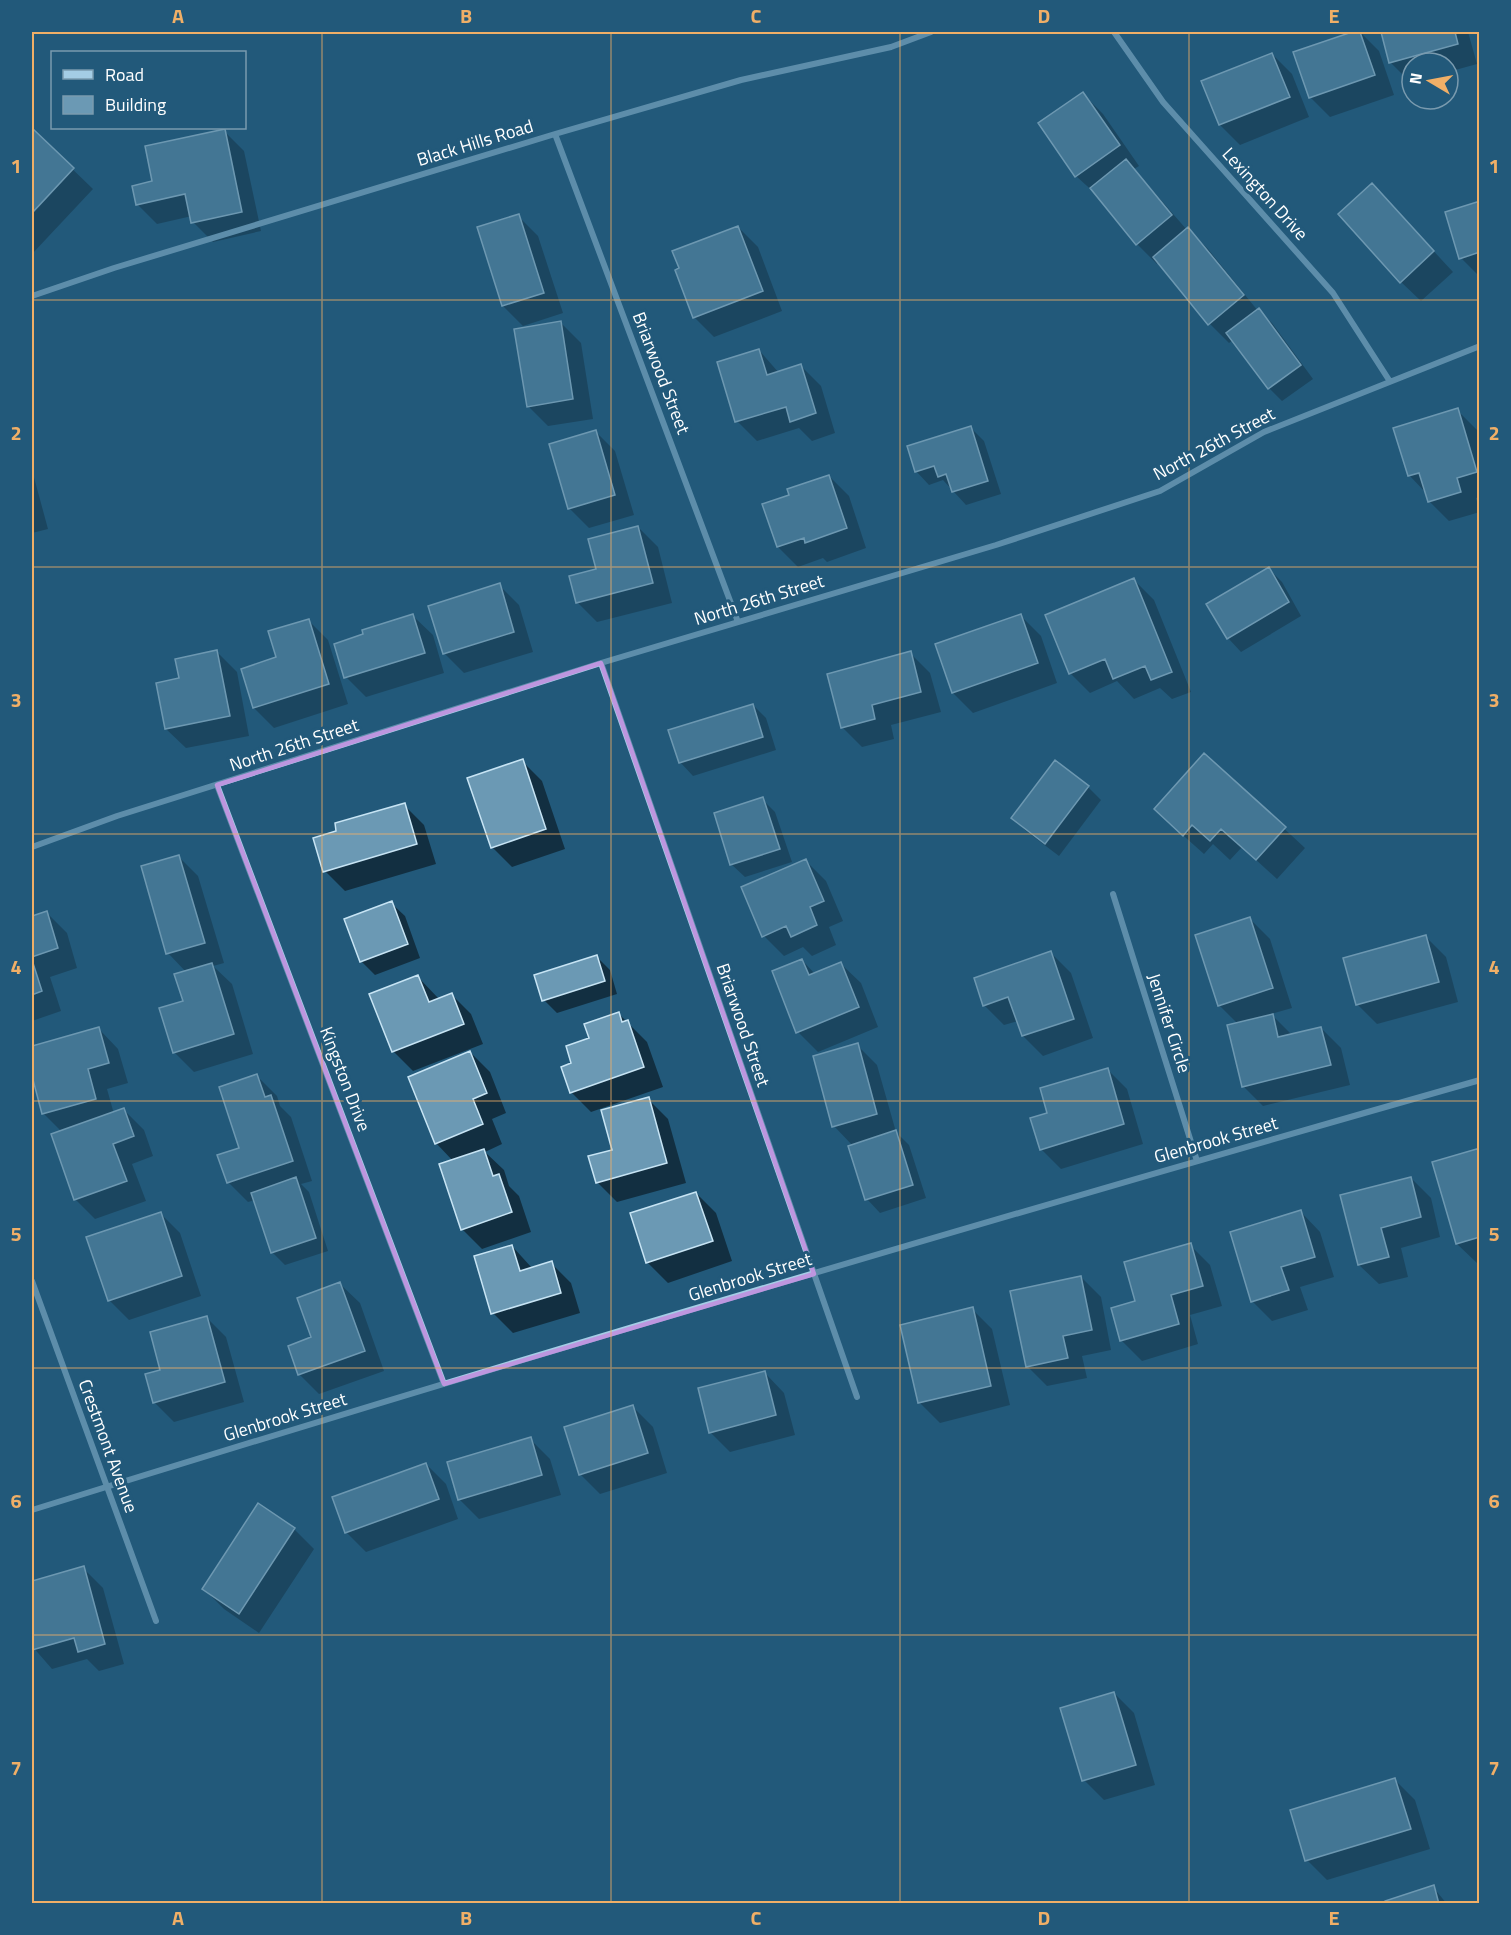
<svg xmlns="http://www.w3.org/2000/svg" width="1511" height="1935" font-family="'Titillium Web',sans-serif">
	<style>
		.shadow { fill: #0007 }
		.building { fill: #6b99b4; stroke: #c7e4f4; stroke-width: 1.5 }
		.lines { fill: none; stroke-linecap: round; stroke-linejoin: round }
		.street { stroke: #a4cde5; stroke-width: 6 }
		.marked { fill: none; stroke: #bd96df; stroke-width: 4.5; stroke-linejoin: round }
		.grid { fill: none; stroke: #f0af67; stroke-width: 1.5; stroke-opacity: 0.55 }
		.labels { text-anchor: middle; stroke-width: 6; stroke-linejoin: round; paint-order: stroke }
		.street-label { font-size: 18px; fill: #fff; stroke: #22597a }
		.neatline { fill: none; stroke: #f0af67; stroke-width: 2 }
		.grid-label { font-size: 20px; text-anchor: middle; font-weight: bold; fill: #f0af67 }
	</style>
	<rect width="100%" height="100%" fill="#22597a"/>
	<!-- shadow -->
	<path class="shadow" d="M1357,32h3l19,19 15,44 -64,22 -20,-20 -15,-44z
		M1382,32h86l9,32 -29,8v-9h-36v19h-2l-20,-20z
		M1272,54l20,20 17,43 -69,28 -20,-20 -17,-43z
		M1083,94l20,20 36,52 -5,3 53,61 1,-1 20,20 50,62 14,12 41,56 -31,22 -13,-13 -36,-48 -4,3 -19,-19 -51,-62 -2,2 -20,-20 -40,-49 -21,-19z
		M32,130l61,59 -61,65z
		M224,131l20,20 17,80 -48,11 -20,-20 -1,-6 -35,8 -20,-20 17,-22z
		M1480,203v74l-19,-19z
		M1391,205l62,67 -32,29 -20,-19z
		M518,216l20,20 25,77 -40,13 -20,-20z
		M738,227l20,20 24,64 -68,26 -20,-20z
		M561,323l20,20 12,76 -45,7 -20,-20z
		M759,350l20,23 22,-7 20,20 14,47 -23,8 -13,-13 -42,13 -20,-20z
		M1457,410l20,20 3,7v60l-4,1 4,14 -31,9 -20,-20 -3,-8 -17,-18z
		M971,428l13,13 17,53 -35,11 -23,-25 -14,5 -13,-14z
		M595,431l20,20 19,64 -45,13 -20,-20z
		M32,470l16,59 -16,4z
		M829,476l20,20 17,52 -39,14 -4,-4 -25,9 -20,-20 -14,-42 26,-9z
		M638,527l20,20 14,56 -75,19 -20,-20 21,-32z
		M1269,569l13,13 19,34 -60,36 -13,-14z
		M1134,580l20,20 37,92 -19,7 -12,-11 -26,11 -17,-18 -27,12 -20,-20z
		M499,585l20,20 14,47 -69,21 -20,-20z
		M413,616l20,19 11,38 -78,24 -20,-20z
		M1021,616l20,20 16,47 -84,30 -20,-20 -16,-48z
		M308,620l20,20 20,64 -74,24 -20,-20 -11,-38 35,-12z
		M217,652l20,20 12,64 -63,12 -20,-19 15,-49z
		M910,653l20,20 11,39 -50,13 3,14 -32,8 -20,-20z
		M753,705l13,13 10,32 -83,26 -13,-14z
		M1205,755l100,93 -28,31 -35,-32 -12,13 -17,-16 -9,10 -28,-25z
		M522,761l20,20 23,68 -53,18 -20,-20z
		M1088,787l13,13 -42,56 -33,-25 -13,-13z
		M762,799l13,13 17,50 -47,15 -14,-13z
		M404,805l20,20 12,39 -91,27 -20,-20 13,-39z
		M178,856l20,20 26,87 -11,3 19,18 21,70 -59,18 -20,-20 11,-50 1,-30 -18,-19z
		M806,861l20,20 17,40 -14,6 7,18 -24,11 -9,-9 -19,9 -20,-20z
		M391,903l14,13 15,42 -45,17 -13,-13 -16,-42z
		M47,913l20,20 10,35 -27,9 11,34 -29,10v-103z
		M1250,919l20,20 22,69 -21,6 21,21 29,-7 20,20 9,37 -87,21 -20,-20 -5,-62 -19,-19z
		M1426,937l20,20 12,45 -81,22 -20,-20z
		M1051,953l20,20 22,65 -50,18 -20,-20 -5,-15 -14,4 -20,-20z
		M596,956l14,14 7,24 -60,19 -13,-13z
		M802,960l13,14 26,-10 20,19 17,44 -60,25 -20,-20z
		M418,977l21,22 12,-5 20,20 12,30 -70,27 -20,-20z
		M619,1014l28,28 16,45 -72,25 -20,-20 2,-28 18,-25z
		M99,1029l19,20 10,34 -21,6 7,25 10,-4 20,20 9,26 -21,8 14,37 -51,18 -20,-20 -13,-67 -19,-19 -11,-42v-24z
		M857,1045l20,20 19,67 13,13 17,53 -46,15 -13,-14 -14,-53 -19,-20z
		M470,1052l20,20 16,41 -14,6 10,25 -17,8 19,18 5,16 10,10 12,36 -49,17 -20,-20 -9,-68 -17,-18z
		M1107,1069l20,20 16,55 -82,25 -20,-20 8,-35z
		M257,1076l20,20 3,10 11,11 21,64 -11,3 8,8 19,59 -43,14 -13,-13 -17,-52 -7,2 -20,-20 13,-33z
		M648,1099l20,20 18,64 -69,19 -20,-20 17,-31z
		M1480,1149v114h-3l-20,-19z
		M1411,1178l20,20 9,39 -39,11 7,29 -29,7 -20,-19z
		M696,1193l20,20 16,48 -64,22 -20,-20 -16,-49z
		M1301,1212l19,20 14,45 -34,10 8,23 -36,11 -20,-20z
		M160,1213l20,20 21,63 -72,24 -20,-20z
		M1190,1245l20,20 12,41 -32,9 8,29 -56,17 -20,-20 -9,-32 24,-7z
		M512,1246l20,22 19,-5 20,20 9,30 -67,20 -20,-20z
		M1081,1277l20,20 10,53 -29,6 5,22 -40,8 -20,-20z
		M340,1284l20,19 24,68 -65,23 -20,-20 14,-36z
		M972,1309l20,20 18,76 -70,18 -20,-20z
		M206,1317l20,20 18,65 -70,20 -20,-20 8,-31z
		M765,1373l19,20 11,42 -65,17 -20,-20z
		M633,1407l20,20 14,46 -67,21 -20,-20z
		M530,1439l20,20 11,36 -82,24 -20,-20z
		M426,1464l20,20 12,35 -92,33 -20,-20z
		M258,1506l36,23 20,20 -55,84 -35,-24 -20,-20z
		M83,1568l20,20 21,76 -25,7 -12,-12 -35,10 -20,-23v-64z
		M1114,1693l20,20 21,72 -51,15 -20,-20 -22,-71z
		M1395,1780l20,20 15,49 -103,31 -20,-20z
		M1433,1887l14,17h-60z"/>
	<!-- building -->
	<path class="building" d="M1352,32h8l15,43 -66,23 -16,-46z
		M1381,32h74l3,12 -69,19z
		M1272,53l18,44 -71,28 -18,-44z
		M1083,92l37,53 -45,32 -37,-54z
		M32,128l42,40 -42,45z
		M225,129l17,83 -51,11 -6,-29 -49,11 -4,-19 20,-5 -7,-35z
		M1126,159l46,56 -36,30 -46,-57z
		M1372,183l62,68 -34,32 -62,-69z
		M1480,201v51l-21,7 -14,-47z
		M519,214l25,79 -42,13 -25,-79z
		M738,226l25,65 -70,27 -18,-48 4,-2 -7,-17z
		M1188,227l56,68 -36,30 -55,-68z
		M1259,308l42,57 -33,24 -42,-56z
		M561,321l12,78 -46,8 -13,-78z
		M759,349l8,26 34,-11 15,49 -26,9 -4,-15 -51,15 -18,-60z
		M1458,408l19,64 -20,6 4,14 -33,10 -9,-29 -11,3 -15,-48z
		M971,426l17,55 -36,11 -6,-18 -8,3 -4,-11 -19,6 -8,-26z
		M596,430l19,65 -47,14 -19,-65z
		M829,475l18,53 -42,15 -1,-5 -27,9 -15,-43 27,-9 -2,-6z
		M638,526l15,57 -77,20 -7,-27 27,-7 -8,-30z
		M1269,567l20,35 -62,37 -21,-35z
		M1134,578l38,94 -21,8 -6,-14 -32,13 -8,-20 -36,15 -24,-59z
		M500,583l14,49 -71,22 -15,-48z
		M413,614l12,39 -81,25 -10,-34 29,-10 -1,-4z
		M1021,614l17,49 -86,30 -17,-49z
		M309,619l20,65 -76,24 -12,-39 35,-12 -8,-26z
		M217,650l13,66 -65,13 -9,-46 23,-5 -4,-19z
		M911,651l10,41 -49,13 3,14 -34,9 -14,-54z
		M753,704l10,33 -84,26 -11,-33z
		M1204,753l82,74 -30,33 -35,-31 -11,12 -18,-16 -9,11 -29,-27z
		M523,759l23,70 -55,19 -24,-70z
		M1055,760l34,26 -44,58 -34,-26z
		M763,797l17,52 -50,16 -16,-52z
		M405,803l12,41 -94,28 -10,-34 23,-7 -1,-8z
		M179,855l26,88 -39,11 -25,-88z
		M806,859l18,42 -14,6 7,18 -26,12 -5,-11 -24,11 -21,-50z
		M392,901l16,43 -48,18 -16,-43z
		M47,911l11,37 -26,9v-41z
		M1250,917l23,71 -55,18 -23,-71z
		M1426,935l13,47 -83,23 -13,-47z
		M1051,951l23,68 -52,17 -14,-39 -25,9 -9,-28z
		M597,955l8,26 -63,20 -8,-26z
		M802,959l7,16 32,-13 18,45 -63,26 -24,-62z
		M32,960l10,31 -10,4z
		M212,963l22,71 -61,19 -14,-45 24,-7 -9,-27z
		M418,975l11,27 23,-9 12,31 -72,28 -23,-58z
		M619,1012l3,10 6,-2 16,47 -74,26 -9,-26 10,-4 -5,-17 23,-8 -5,-14z
		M1273,1014l5,23 43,-10 10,38 -89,22 -15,-62z
		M99,1027l10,36 -21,6 8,30 -54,15 -10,-38v-30z
		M858,1043l19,71 -45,13 -19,-71z
		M470,1051l17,42 -14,6 10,25 -48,20 -27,-67z
		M1108,1068l16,56 -84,26 -10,-32 17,-5 -7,-25z
		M257,1074l8,23 6,-2 22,66 -66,22 -10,-28 22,-7 -20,-61z
		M649,1097l18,66 -71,20 -8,-27 24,-6 -11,-40z
		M124,1108l10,28 -21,8 14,37 -53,19 -23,-66z
		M896,1130l17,55 -48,15 -17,-54z
		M1480,1148v89l-24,7 -24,-82z
		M484,1149l9,27 6,-2 13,38 -51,18 -22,-66z
		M296,1177l20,61 -45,15 -20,-60z
		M1411,1177l10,40 -40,11 8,29 -31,8 -18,-70z
		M696,1192l17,49 -67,22 -16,-50z
		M1301,1210l14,47 -34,10 8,23 -38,12 -21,-70z
		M161,1212l21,64 -74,25 -22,-64z
		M1191,1243l12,43 -32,9 8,29 -59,17 -9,-33 24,-7 -11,-39z
		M512,1245l8,26 32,-10 9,32 -70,21 -17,-58z
		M1081,1276l11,54 -29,6 5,22 -42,9 -16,-76z
		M340,1282l25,69 -67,24 -10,-29 23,-9 -14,-39z
		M973,1307l18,79 -73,17 -18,-78z
		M207,1316l18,66 -72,21 -8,-29 15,-4 -10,-38z
		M765,1371l11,44 -67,18 -11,-45z
		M633,1405l15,48 -69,22 -15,-48z
		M531,1437l11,38 -84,25 -11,-38z
		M426,1463l13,36 -94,34 -13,-36z
		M258,1503l37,25 -56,86 -37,-25z
		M84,1566l21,78 -27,8 -4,-14 -42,12v-69z
		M1114,1692l22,73 -54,16 -22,-73z
		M1395,1778l16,51 -106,32 -15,-51z
		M1434,1885l5,19h-54v-3z"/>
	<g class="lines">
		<!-- street -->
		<path class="street" d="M1114,32l49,70 170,191 56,87
			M555,134l183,488
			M32,296l82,-28 441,-134 186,-54 150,-33 40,-15
			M601,663l256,734
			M217,785l227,599
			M32,847l85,-31 484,-153 395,-118 164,-54 104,-59 216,-86
			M1113,894l84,267
			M32,1281l124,340
			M32,1510c480,-149 963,-292 1448,-430"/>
	</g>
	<!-- marked area -->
	<path d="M0 0H1511V1935H0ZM601,663l213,611 -370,110 -227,-599z" fill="#22597a" fill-opacity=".55" fill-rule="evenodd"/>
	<path class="marked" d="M601,663l213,611 -370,110 -227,-599z"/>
	<!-- grid -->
	<path class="grid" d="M322,32v1872M611,32v1872M900,32v1872M1189,32v1872M32,300h1448M32,567h1448M32,834h1448M32,1101h1448M32,1368h1448M32,1635h1448"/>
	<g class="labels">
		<!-- street labels -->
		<g class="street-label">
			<text transform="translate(475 143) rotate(-17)" y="6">Black Hills Road</text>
			<text transform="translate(1265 194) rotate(48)" y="6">Lexington Drive</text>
			<text transform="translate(661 373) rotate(69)" y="6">Briarwood Street</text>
			<text transform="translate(1214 444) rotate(-28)" y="6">North 26th Street</text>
			<text transform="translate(759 600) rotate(-17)" y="6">North 26th Street</text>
			<text transform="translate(294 745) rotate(-18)" y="6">North 26th Street</text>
			<text transform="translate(1169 1023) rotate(72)" y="6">Jennifer Circle</text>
			<text transform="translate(743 1025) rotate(71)" y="6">Briarwood Street</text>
			<text transform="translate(345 1079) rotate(69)" y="6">Kingston Drive</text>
			<text transform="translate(1216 1140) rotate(-16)" y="6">Glenbrook Street</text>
			<text transform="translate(750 1277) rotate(-17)" y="6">Glenbrook Street</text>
			<text transform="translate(285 1417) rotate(-17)" y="6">Glenbrook Street</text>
			<text transform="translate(108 1446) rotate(70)" y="6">Crestmont Avenue</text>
		</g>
	</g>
	<!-- border -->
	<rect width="1511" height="1935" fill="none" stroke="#22597a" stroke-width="66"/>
	<!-- legend -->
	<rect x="51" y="51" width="195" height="78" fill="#22597a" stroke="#7a9baf" stroke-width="1.5"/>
	<rect x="63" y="70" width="30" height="9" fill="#a4cde5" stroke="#7a9baf" stroke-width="1.5"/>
	<text x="105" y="81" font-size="18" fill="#ffffff">Road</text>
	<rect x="63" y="96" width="30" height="18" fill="#6b99b4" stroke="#7a9baf" stroke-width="1.5"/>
	<text x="105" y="111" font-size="18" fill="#ffffff">Building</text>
	<!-- north arrow -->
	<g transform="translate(1430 81) rotate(280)"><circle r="28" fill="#22597a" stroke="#7a9baf" stroke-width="1.5"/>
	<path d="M0-4.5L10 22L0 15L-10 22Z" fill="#f0af67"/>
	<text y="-9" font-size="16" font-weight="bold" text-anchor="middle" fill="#ffffff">N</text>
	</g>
	<rect x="33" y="33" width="1445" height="1869" class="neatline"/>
	<g class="grid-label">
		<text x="178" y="23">A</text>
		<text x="466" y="23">B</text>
		<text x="756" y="23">C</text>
		<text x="1044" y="23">D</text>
		<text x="1334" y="23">E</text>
		<text x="16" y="173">1</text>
		<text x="1494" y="173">1</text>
		<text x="16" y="440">2</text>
		<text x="1494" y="440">2</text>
		<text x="16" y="707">3</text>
		<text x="1494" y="707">3</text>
		<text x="16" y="974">4</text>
		<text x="1494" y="974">4</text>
		<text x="16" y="1241">5</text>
		<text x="1494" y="1241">5</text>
		<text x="16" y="1508">6</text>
		<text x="1494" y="1508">6</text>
		<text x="16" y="1775">7</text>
		<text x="1494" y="1775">7</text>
		<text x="178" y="1925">A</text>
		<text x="466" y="1925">B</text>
		<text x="756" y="1925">C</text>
		<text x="1044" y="1925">D</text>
		<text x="1334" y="1925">E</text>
	</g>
</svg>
